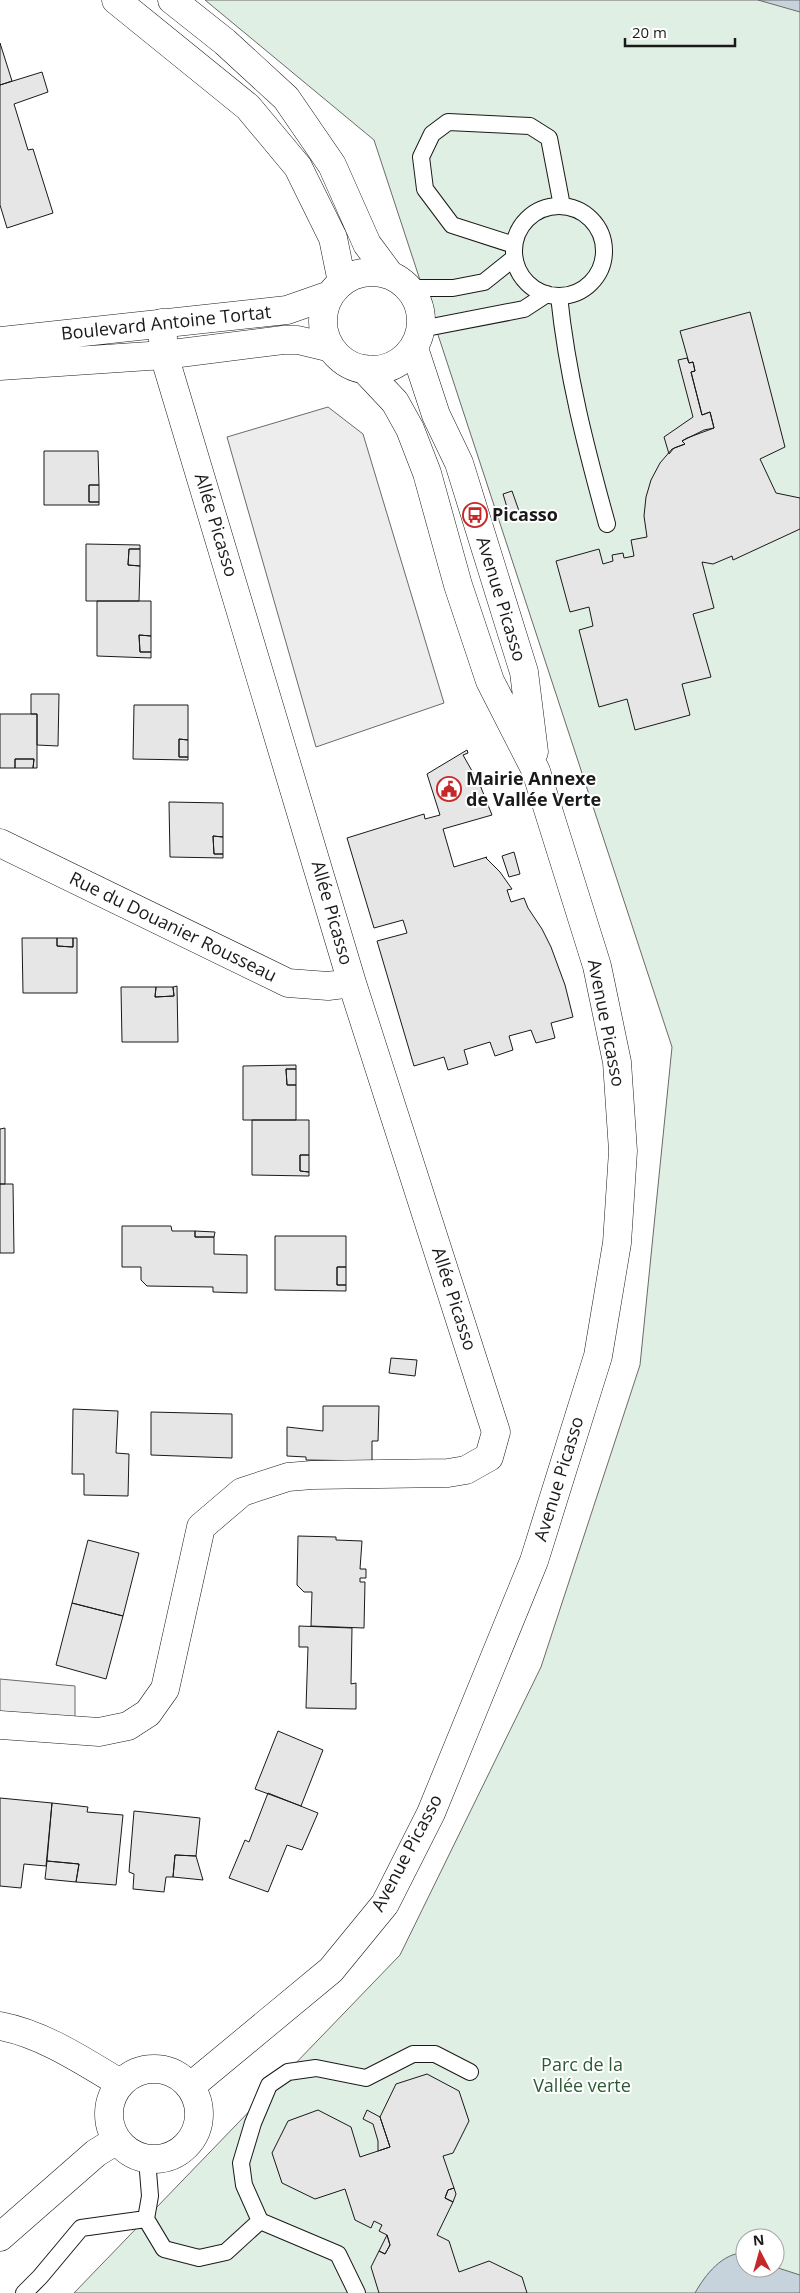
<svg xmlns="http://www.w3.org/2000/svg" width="800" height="2293" font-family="'Open Sans',sans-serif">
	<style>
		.green { fill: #e0efe3; stroke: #6a6a6a; fill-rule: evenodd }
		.parking { fill: #ededed; stroke: #6a6a6a }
		.water { fill: #c6d2dc; stroke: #6a6a6a }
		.building { fill: #e6e6e6; stroke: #1a1a1a }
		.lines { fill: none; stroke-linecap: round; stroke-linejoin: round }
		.lane-casing { stroke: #1a1a1a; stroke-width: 18 }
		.street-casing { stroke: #1a1a1a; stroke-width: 29 }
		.secondary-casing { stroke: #1a1a1a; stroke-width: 29 }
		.lane { stroke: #fff; stroke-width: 16 }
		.street { stroke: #fff; stroke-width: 28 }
		.secondary { stroke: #fff; stroke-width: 28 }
		.labels { text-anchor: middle; stroke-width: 4; stroke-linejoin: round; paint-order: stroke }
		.street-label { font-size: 18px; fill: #1a1a1a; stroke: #fff }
		.poi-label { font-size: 18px; font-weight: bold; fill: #1a1a1a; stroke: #fff; text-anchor: start }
		.park-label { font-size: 18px; fill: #2b5a34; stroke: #fff }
	</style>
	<rect width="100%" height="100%" fill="#fff"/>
	<!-- green -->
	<path class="green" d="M205,0h595v2293h-726l326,-338 141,-288 99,-302 32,-318 -298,-907zM745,2238h30v30h-30z"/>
	<!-- parking -->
	<path class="parking" d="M328,407l35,27 81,269 -128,44 -89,-310z
		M0,1679l75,7v33l-75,-7z"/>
	<!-- water -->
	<path class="water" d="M758,0h42v12z
		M745,2253v15l30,-1 25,8v18h-105c10,-18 28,-41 50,-40z"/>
	<!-- building -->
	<path class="building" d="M0,43l12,38 -12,4z
		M42,72l6,20 -34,12 14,46 5,-1 20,64 -46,15 -7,-23v-120z
		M750,312l35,135 -25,12 16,34 24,5v31l-67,31 -1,-4 -19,8 -11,-2 12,46 -21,6 18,63 -29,7 8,31 -55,15 -8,-31 -28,8 -20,-77 14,-4 -4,-19 -19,5 -14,-51 43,-12 4,15 10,-3 -1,-6 11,-2 1,5 10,-2 -3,-16 16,-3 -3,-21 2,-19 5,-17 9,-17 12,-14 13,-5 -3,-3 22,-11 10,-2 -4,-16 -8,3 -11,-43 4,-1 -2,-9 -4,1 -9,-32z
		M687,358l2,5 4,-1 2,9 -4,1 11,43 8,-3 4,16 -27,10 -5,3 3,3 -11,4 -5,6 -5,-17 29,-20 -15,-57z
		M44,451h54l1,34h-10v17h10v3h-55z
		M89,485h10v17h-10z
		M512,491l7,20 -10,3 -6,-20z
		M86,544l54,1v4h-11l-1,16 12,1 -1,35h-53z
		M129,549h11v17l-12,-1z
		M97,601h54v35l-12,-1 1,17h11v6l-54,-2z
		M139,635l12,1v16h-11z
		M31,694h28l-1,52 -21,-1v-31h-6z
		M134,705h54v35l-9,-1v18h9v3l-55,-1z
		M0,714h37v54h-4l1,-9h-19v9h-15z
		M179,739l9,1v17h-9z
		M467,750l1,3 -5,2 17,30 12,30 -49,14 11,38 33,-10 -1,1 14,14 12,17 -5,1 4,12 13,-4 4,10 14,21 9,18 14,38 8,32 -22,6 4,15 -19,5 -5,-13 -22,6 4,14 -18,6 -5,-14 -26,8 4,14 -20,6 -4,-13 -30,9 -37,-125 30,-8 -4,-13 -29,8 -27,-90 77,-24 1,5 15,-4 -13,-41z
		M15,759h19l-1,9h-18z
		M169,802l54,1v34l-10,-1 1,18h9v4l-53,-1z
		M213,836l10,1v17h-9z
		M514,852l6,22 -11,3 -7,-21z
		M22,938h35v8l16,1v-9h4v55h-54z
		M57,938h16v9l-16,-1z
		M177,986l1,56h-56l-1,-55h35l-1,10 19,-1 -1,-9z
		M156,987h17l1,9 -19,1z
		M296,1065v4h-10l1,16h9v35h-53v-54z
		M286,1069h10v16h-9z
		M252,1120h57v35h-9v16l9,1v4l-57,-1z
		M5,1128v56h-5v-55z
		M300,1155h9v17l-9,-1z
		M0,1184h13l1,69h-14z
		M122,1226h49l1,5h23v6h19v17l33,1v38l-34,-1v-5l-66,-1 -6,-6v-13h-19z
		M195,1231l20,1 -1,5h-19z
		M275,1236h71v31h-9v18h9v6l-71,-1z
		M337,1267h9v18h-9z
		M391,1358l26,2 -2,16 -26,-3z
		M323,1406h56l-1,35h-6v20l-66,-1v-3l-19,-1v-29l36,4z
		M73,1409l45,2 -2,42 13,1 -1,42 -44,-1v-21h-12z
		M151,1412l81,2v44l-81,-3z
		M298,1536l38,1v3l26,1 -2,28h6v9h-6v4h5l-1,46 -53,-2 1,-34h-8l-7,-7z
		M88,1540l51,13 -16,63 -51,-13z
		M72,1603l51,13 -17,63 -50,-14z
		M299,1626l53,2 -1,56 5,-1v26l-50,-1 2,-61h-9z
		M278,1731l45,19 -22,56 -46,-17z
		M268,1793l50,20 -16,37 -15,-5 -19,47 -39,-14 16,-38 4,2z
		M0,1798l52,5 -6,63 -22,-2 -3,24 -21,-2z
		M52,1803l36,4 -1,5 36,3 -7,70 -40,-3 3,-18 -32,-3z
		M134,1811l66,7 -4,38 -21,-1 -2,22h-7l-2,15 -31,-3 1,-15 -5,-2z
		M175,1855l21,1 7,24 -30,-3z
		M47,1861l32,3 -3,18 -31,-3z
		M427,2074l32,17 10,30 -16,32 -10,3 11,32 -6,2 -3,8 8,4 -16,33 12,6 10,31 30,-11 33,16 5,16h-148l-8,-26 8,-16 6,3 5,-9 -3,-10 -8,-4 3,-6 -8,-4 -3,7 -16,-8 -10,-31 -30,10 -33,-16 -10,-30 16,-32 30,-11 33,17 9,30 30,-10 -10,-30 16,-33z
		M367,2110l13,7 10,30 -12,4v-10l-5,-17 -10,-5z
		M454,2188l2,6 -3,8 -8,-4 3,-8z
		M387,2235l3,10 -5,9 -6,-3z"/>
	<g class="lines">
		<defs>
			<path id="lane" d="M514 251a45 45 0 1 1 90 0a45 45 0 1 1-90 0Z
				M514,245l-62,-20 -27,-36 -4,-32 11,-23 16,-12 82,4 19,12 13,68
				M409,288h44l31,-6 30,-24
				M559,296c8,79 27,152 48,228
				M421,329l103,-20 23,-15
				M147,2159l3,37 -4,23 18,30 35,9 27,-6 34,-31 78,33 19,39
				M260,2221l-16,-36 -3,-22 12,-40 16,-38 19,-13 28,-4 50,10 47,-24h22l35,18
				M24,2293l16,-16 41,-49 65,-9"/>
			<path id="street" d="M0,843l288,140 40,3 24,-3
				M0,1725l99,7 29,-6 20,-13 17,-24 36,-162 41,-35 46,-15 24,-2 136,-2 18,-3 23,-13 7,-25 -144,-449 -188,-628 -2,-32
				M0,2026c43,8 83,35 120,57"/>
			<path id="secondary" d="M116,0l132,107 50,60 35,71 9,44
				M172,0l53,42 61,56 46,67 35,79 23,31
				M323 321a49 49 0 1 1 98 0a49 49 0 1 1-98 0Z
				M0,341l287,-31 43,-15
				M414,348l22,67 23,48 65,209 10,80
				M0,366l164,-11 119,-15h15l33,8
				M109 2114a45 45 0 1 1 90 0a45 45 0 1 1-90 0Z
				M191,2086l140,-116 54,-66 46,-91 103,-252 64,-205 19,-113 6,-92 -6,-89 -20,-96 -61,-195 -46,-90 -32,-96 -31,-112 -17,-44 -15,-27 -31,-33
				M0,2237l96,-84 21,-13"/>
		</defs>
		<!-- lane casing -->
		<use href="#lane" class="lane-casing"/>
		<!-- street casing -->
		<use href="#street" class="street-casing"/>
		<!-- secondary casing -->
		<use href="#secondary" class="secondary-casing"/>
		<!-- lane -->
		<use href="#lane" class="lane"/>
		<!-- street -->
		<use href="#street" class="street"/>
		<!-- secondary -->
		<use href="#secondary" class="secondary"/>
	</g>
	<!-- icons -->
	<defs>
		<symbol id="bus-ring" viewBox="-11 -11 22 22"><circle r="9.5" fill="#fff" stroke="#c62828" stroke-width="1.5"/><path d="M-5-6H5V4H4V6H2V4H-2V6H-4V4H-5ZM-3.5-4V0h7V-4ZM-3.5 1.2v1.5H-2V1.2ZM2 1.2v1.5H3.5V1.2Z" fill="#c62828"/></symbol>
		<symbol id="civic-ring" viewBox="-11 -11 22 22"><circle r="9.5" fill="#fff" stroke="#c62828" stroke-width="1.5"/><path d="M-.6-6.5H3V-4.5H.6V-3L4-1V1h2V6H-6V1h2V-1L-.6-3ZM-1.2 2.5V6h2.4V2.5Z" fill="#c62828"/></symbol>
	</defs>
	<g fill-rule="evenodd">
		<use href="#bus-ring" x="461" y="501" width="28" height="28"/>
		<use href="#civic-ring" x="435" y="775" width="28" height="28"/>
	</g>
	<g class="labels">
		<!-- street labels -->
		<g class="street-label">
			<text transform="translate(166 323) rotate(-6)" y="6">Boulevard Antoine Tortat</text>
			<text transform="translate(216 525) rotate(73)" y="6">Allée Picasso</text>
			<text transform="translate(501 599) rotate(73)" y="6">Avenue Picasso</text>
			<text transform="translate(332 913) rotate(74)" y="6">Allée Picasso</text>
			<text transform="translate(173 927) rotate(26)" y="6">Rue du Douanier Rousseau</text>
			<text transform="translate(606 1023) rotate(79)" y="6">Avenue Picasso</text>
			<text transform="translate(454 1299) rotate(72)" y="6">Allée Picasso</text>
			<text transform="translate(559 1479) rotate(-73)" y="6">Avenue Picasso</text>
			<text transform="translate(407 1853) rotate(-62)" y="6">Avenue Picasso</text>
		</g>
		<!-- poi labels -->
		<g class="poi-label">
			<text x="492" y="521">Picasso</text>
			<text x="466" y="785">Mairie Annexe<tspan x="466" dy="21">de Vallée Verte</tspan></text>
		</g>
		<!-- park labels -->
		<g class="park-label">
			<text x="582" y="2071">Parc de la<tspan x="582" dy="21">Vallée verte</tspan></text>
		</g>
	</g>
	<!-- north arrow -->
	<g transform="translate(760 2253) rotate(354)"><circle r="24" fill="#ffffff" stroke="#a3a3a3"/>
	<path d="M0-4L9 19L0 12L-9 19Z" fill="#c62828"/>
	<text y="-8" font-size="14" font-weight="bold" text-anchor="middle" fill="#1a1a1a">N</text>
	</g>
	<!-- scale -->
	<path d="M625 38v8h110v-8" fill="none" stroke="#1a1a1a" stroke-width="2.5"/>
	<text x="632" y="38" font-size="15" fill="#1a1a1a" stroke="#ffffff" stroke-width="4" paint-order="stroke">20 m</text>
</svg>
